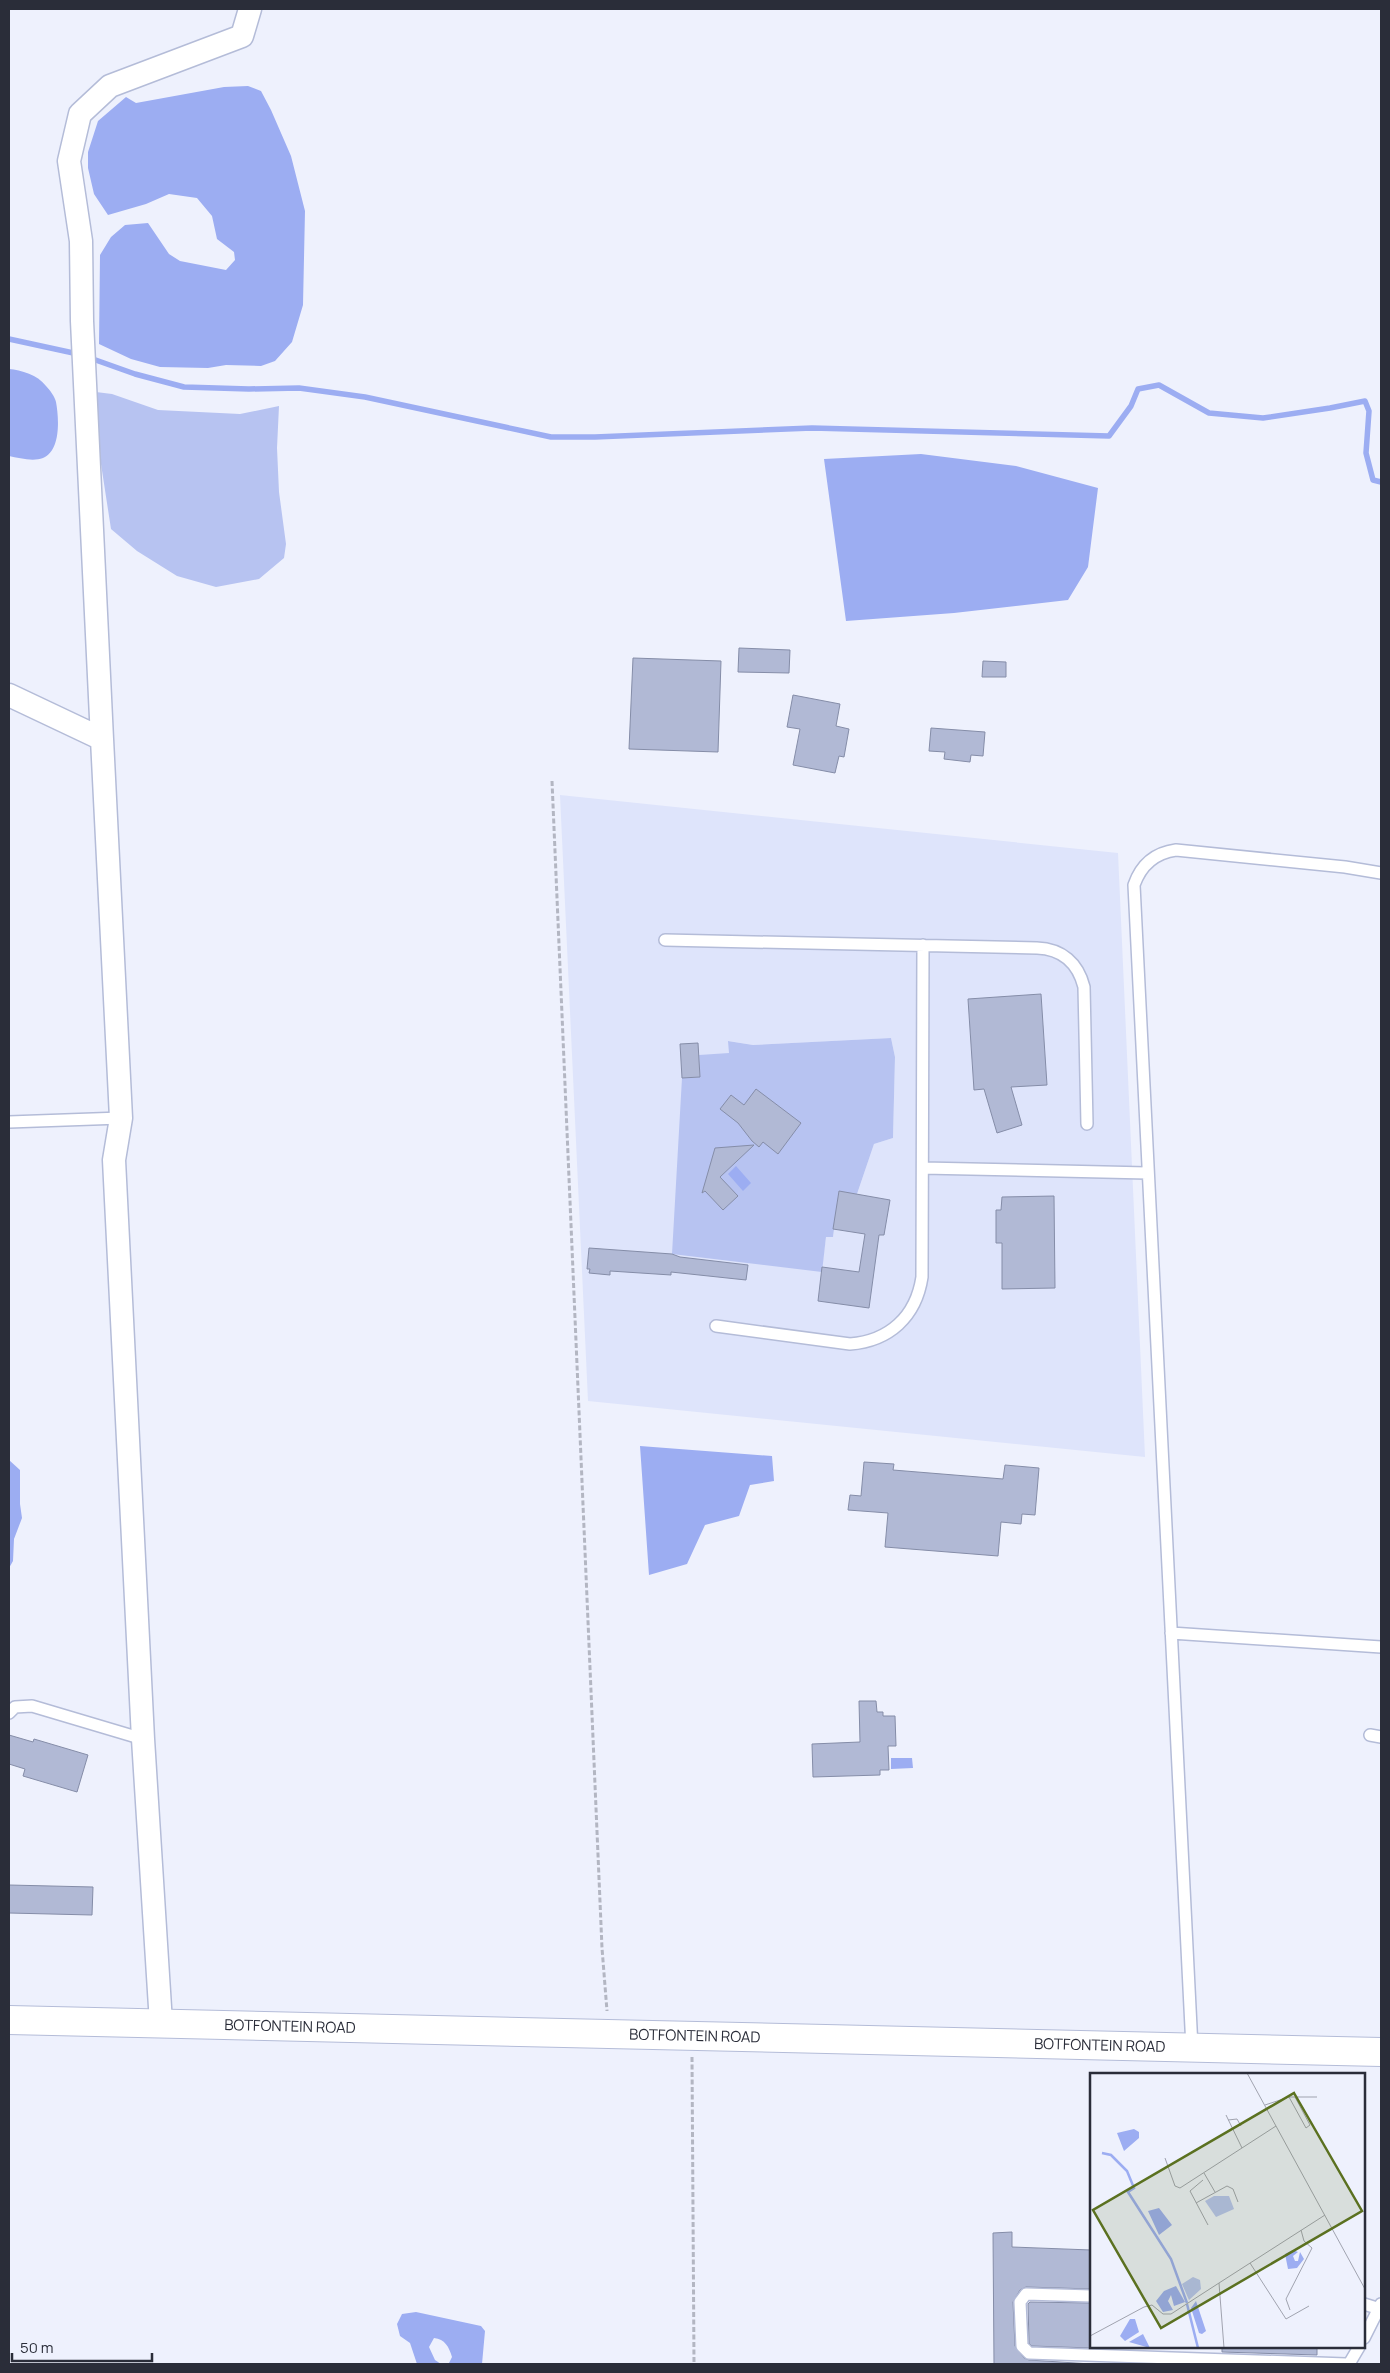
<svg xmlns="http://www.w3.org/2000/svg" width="1390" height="2373" font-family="Manrope,sans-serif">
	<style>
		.built { fill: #dee4fb; fill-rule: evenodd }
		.green { fill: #b7c3f1 }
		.water { fill: #9cadf2 }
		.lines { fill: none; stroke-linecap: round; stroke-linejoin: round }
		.stream { stroke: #9cadf2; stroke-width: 5.5 }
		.building { fill: #b1b9d5; stroke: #858da8 }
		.lane-casing { stroke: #b4bcd8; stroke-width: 14 }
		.street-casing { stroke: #b4bcd8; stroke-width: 25 }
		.secondary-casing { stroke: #b4bcd8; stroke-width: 30 }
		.path { stroke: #b3b6c2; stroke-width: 3; stroke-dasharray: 5 2.5; stroke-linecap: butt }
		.lane { stroke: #fff; stroke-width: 11 }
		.street { stroke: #fff; stroke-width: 22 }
		.secondary { stroke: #fff; stroke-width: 28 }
		.labels { text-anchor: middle; stroke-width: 5; stroke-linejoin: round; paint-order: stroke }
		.street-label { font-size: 15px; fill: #2a2d39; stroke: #eef1fd }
		.inset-river { fill: none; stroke: #9cadf2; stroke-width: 2.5 }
		.inset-road { fill: none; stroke: #a0a3af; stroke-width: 1 }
		.view { fill: #5b7120; fill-opacity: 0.15; stroke: #5b7120; stroke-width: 2.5 }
		.inset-edge { fill: none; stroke: #2a2d39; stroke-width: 2.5 }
	</style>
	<rect width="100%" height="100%" fill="#eef1fd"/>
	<!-- built -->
	<path class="built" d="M560,795l558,58 27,604 -557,-56zM891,1038l4,19 -2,81 -19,6 -17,50 -18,-3 -6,46h-7l-4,30 -140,-189 18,-1 29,-24v-12l24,4z"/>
	<!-- green -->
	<path class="green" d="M96,392l16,2 46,16 82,4 39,-8 -2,42 2,44 7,52 -2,14 -25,21 -43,8 -39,-11 -40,-25 -26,-22 -14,-91z
		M891,1038l4,19 -2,81 -19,6 -17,50 -18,-2 -6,45h-7l-4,35 -150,-18 10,-176 18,-1 -1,-22 30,-2 -1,-12 25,4z"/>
	<!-- water -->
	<path class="water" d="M248,86l13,5 10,19 20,46 14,55 -2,94 -11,37 -17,19 -14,5 -35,-1 -18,3 -48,-1 -29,-8 -32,-15 1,-89 11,-18 14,-12 23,-2 21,31 11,7 46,9 9,-10 -1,-8 -17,-13 -5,-23 -15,-18 -28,-4 -23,10 -38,11 -14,-21 -6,-26v-16l10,-31 28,-24 10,6 88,-16z
		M9,369c12,1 29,6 37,17 4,4 9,11 10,16 3,16 5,49 -13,56 -10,4 -24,0 -34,-2z
		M921,454l95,12 82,22 -10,79 -20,33 -114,13 -108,8 -22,-162z
		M736,1166l15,17 -8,8 -15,-17z
		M640,1446l132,10 2,25 -24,4 -11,31 -34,9 -18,39 -38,11z
		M9,1460l11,10v34l2,14 -8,21 -1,22 -4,7z
		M891,1758h21l1,10 -22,1z
		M416,2312l65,14 4,5 -3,33h-39l6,-1 3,-6c-3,-10 -7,-18 -18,-19l-5,9 6,13 6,4h-24l-7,-21 -10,-7 -3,-12 5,-10z"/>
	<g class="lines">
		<!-- stream -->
		<path class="stream" d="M9,339l69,15
			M90,358l45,16 49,13 65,2 50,-1 66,9 186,40h44l217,-9 297,8 22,-30 7,-17 21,-4 50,28 54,5 67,-10 35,-7 4,10 -3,42 7,27 8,2"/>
	</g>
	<!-- building -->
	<path class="building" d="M739,648l51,2 -1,23 -51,-1z
		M633,658l88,3 -3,91 -89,-3z
		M983,661l23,1v15h-24z
		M793,695l47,9 -4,22 13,3 -5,28 -5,-1 -4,17 -42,-8 7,-36 -13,-2z
		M931,728l54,4 -2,24 -12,-1 -1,7 -26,-3 1,-7 -16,-1z
		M1041,994l6,91 -36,2 11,38 -25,8 -13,-44 -10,1 -6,-91z
		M698,1043l2,34 -18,1 -2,-34z
		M756,1089l45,34 -23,31 -15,-12 -4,5 -7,-6 -14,-18 -18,-14 11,-14 13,10z
		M754,1145l-34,32 18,19 -15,14 -18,-19 -3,2 13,-45z
		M839,1191l51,9 -6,35h-5l-10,73 -51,-7 4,-34 37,5 6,-38 -32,-5z
		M1054,1196l1,92 -53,1v-46h-6v-33h5l1,-13z
		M589,1248l83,6 8,3 68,8 -2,15 -75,-8v3l-61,-4v4l-21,-2 1,-4h-3z
		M864,1462l30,2 -1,6 110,9 2,-14 34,3 -4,47 -13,-1 -1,10 -20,-2 -3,34 -113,-9 3,-34 -40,-3 2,-15 11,1z
		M859,1701h17l1,11h6v4h12l1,30h-8l1,24h-9v5l-67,2 -1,-33 48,-2z
		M9,1735l24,7 1,-3 54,16 -11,37 -54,-16 2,-7 -16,-5z
		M9,1885l84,2 -1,28 -83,-2z
		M1012,2232v15l79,3v39l-65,-2 -6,3 -7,12 2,44 9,12 5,2 62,4h-97l-1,-131z
		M1030,2302l61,1v45l-59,-2 -3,-3 -1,-39z
		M1222,2347h95v8l-95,-3z"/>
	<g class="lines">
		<defs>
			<path id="lane" d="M665,940l372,8c25,1 41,15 47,39l3,137
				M9,1122l112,-4
				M923,1168l224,5
				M716,1326l134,18c39,-3 66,-27 72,-67l1,-332
				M1171,1633l210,14
				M9,1713l6,-6 17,-1 111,33
				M1370,1735l11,2
				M1192,2048l-58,-1163c7,-20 20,-32 42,-35l169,17 36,6
				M1091,2296l-65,-2 -6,8 2,44 7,7 317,11
				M1364,2304l16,5
				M1364,2338l17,-34
				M1349,2364l10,-17"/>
			<path id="street" d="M9,695l93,44 19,379 -7,42 29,579 18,284
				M102,739l-20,-418 -1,-80 -12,-80 11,-47 30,-28 132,-50 8,-27"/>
			<g id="secondary">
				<path id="s1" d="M9,2020l1372,32"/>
			</g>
		</defs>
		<!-- lane casing -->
		<use href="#lane" class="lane-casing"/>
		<!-- street casing -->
		<use href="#street" class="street-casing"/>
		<!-- secondary casing -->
		<use href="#secondary" class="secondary-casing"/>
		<!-- path -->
		<path class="path" d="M552,781l50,1167 5,63
			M692,2057l2,307"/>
		<!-- lane -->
		<use href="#lane" class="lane"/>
		<!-- street -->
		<use href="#street" class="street"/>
		<!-- secondary -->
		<use href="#secondary" class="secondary"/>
	</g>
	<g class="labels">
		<!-- street labels -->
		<g class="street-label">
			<text dy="5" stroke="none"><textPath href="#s1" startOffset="281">BOTFONTEIN ROAD</textPath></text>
			<text dy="5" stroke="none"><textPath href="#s1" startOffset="686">BOTFONTEIN ROAD</textPath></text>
			<text dy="5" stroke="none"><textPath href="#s1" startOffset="1091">BOTFONTEIN ROAD</textPath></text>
		</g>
	</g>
	<!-- overview -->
	<g transform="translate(1090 2073)">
		<rect width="275" height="275" fill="#eef1fd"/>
		<path d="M124,123h15l5,13 -18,8 -11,-16zM103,204l7,3 1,9 -12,11 -7,-16z" fill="#b7c3f1"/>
		<path d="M44,56l5,3v6l-15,13 -7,-18zM69,135l13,17 -13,10 -11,-24zM203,177l5,2 -5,4 2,5h3l2,-9 4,7 -7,9 -9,1 -3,-15zM86,213l9,16 -11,4 -3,-11 -3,6 5,9 -10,2 -7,-11 8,-10zM106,228l10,30 -4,3 -3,-1 -8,-25zM40,246h5l4,13 -14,9 -5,-5zM53,261l7,14 -21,-6z" fill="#9cadf2"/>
		<path class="inset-river" d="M12,80l9,2 16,16 7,17 -6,4 43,67 16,44M97,231l11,44"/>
		<path class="inset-road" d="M157,0l118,216M199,24l17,31 4,-3 -15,-28M175,32l24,-8h28M136,42l16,33M138,47l9,-1 4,7M75,85l10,28 5,2 96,-62M114,100l11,19M113,107l-13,11 18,34M106,130l31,-17 6,3 5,13M160,190l36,56 23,-13M200,237l-4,-11 26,-51 -8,-7 -3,-11M0,263l54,-29 8,-2 11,9h8l48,-31M134,275l-5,-65 106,-68"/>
		<path class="view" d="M204,20l68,118 -201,117 -68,-118z"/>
		<rect width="275" height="275" class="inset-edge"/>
	</g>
	<!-- border -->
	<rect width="1390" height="2373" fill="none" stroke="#2a2d39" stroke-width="20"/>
	<!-- scale -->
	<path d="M12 2353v8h140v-8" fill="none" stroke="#2a2d39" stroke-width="2.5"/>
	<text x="20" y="2353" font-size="15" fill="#2a2d39" stroke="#eef1fd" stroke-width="4" paint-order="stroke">50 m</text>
</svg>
